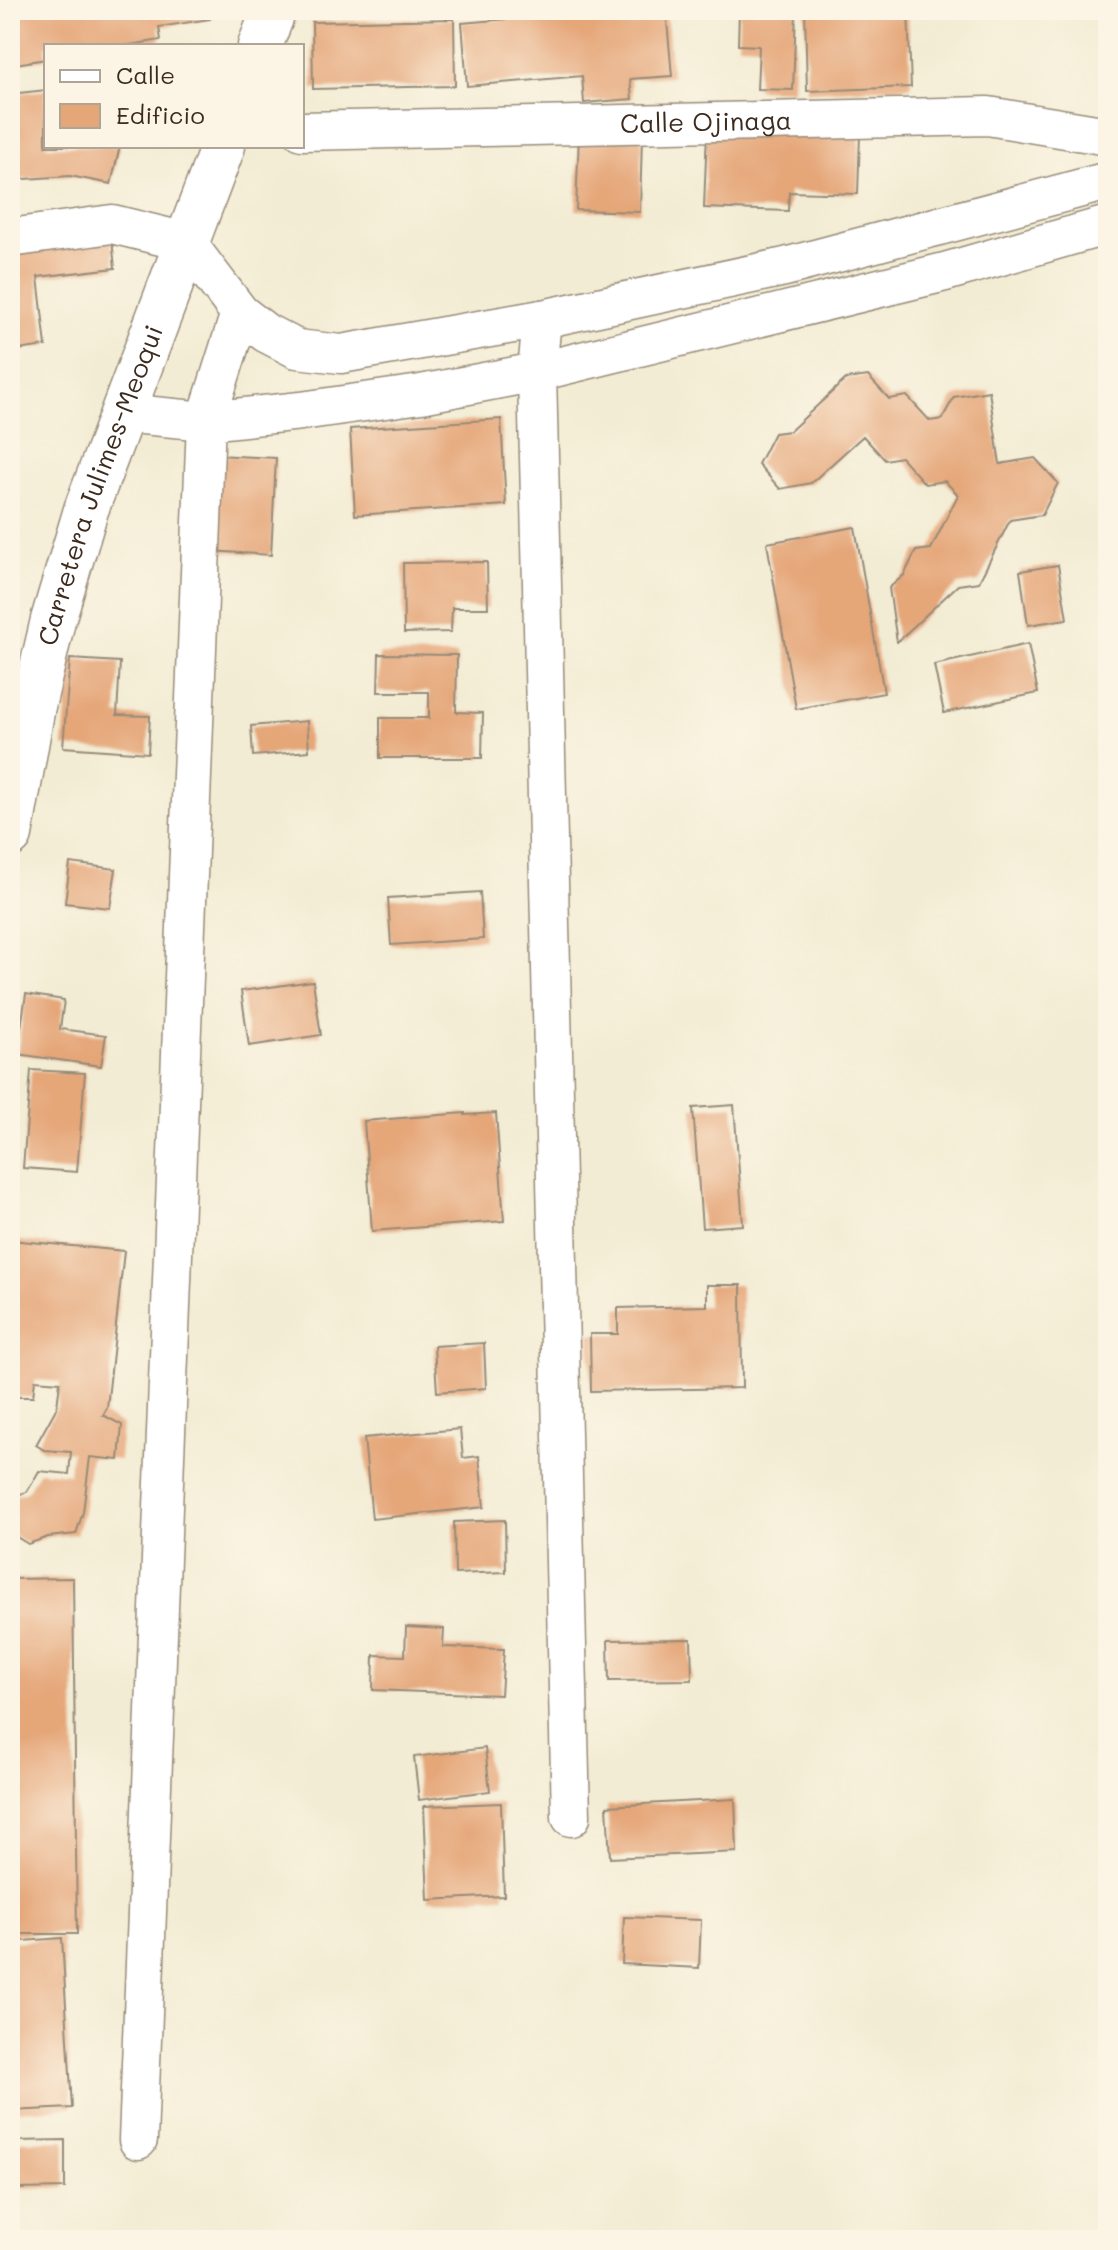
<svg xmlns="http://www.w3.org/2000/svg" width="1118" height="2250" font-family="Mali,sans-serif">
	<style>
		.building { fill: #e5a678 }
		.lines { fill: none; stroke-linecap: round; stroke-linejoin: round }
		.minor-casing { stroke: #978b79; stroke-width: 41 }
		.major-casing { stroke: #978b79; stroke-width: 47 }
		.minor { stroke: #fff; stroke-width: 38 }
		.major { stroke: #fff; stroke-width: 44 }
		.labels { text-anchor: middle; stroke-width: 6; stroke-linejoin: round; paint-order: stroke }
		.street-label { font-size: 26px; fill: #3b2a1e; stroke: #fcf5e5 }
	</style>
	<rect width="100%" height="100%" fill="#fcf5e5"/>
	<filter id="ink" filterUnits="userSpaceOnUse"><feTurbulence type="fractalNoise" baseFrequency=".0125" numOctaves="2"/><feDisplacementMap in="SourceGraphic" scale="16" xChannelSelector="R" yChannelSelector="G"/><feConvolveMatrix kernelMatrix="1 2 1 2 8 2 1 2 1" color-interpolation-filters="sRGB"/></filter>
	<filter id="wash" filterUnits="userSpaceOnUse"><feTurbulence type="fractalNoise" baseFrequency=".006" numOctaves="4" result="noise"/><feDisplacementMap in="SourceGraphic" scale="32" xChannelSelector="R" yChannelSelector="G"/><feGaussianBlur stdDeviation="1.8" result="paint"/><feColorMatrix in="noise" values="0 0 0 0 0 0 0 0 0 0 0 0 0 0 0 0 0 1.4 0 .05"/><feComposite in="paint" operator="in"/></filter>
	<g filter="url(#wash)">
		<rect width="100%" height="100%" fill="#f3ecd4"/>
		<g id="blocks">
			<!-- building -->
			<path class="building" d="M37,10h172l1,9 -51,8 2,13 -37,6h-78v13l-36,6v-50z
				M530,10h29v2l27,-2h80l6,66 -42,3 2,20 -48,4 -2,-27 -115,10 -5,-63 68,-6z
				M739,10h57l-3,80 -36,-1 2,-43 -21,-1z
				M805,10h103l3,77 -104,4z
				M454,19l1,67 -142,3 -1,-67z
				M46,90v56h74l-9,38 -41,-8 -60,4v-86z
				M707,130l153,4 -2,60 -69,-2 -1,19 -84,-3z
				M579,134l63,2 -2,76 -64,-2z
				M111,230l4,38 -77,9 8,69 -36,5v-109z
				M868,376l21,23 18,-3 23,25 12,-2 12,-22 35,-6 11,73 35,-6 23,25 -16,32 -32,5 -31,62 -21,3 -61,57 -8,-54 15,-13 12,-24 15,-2 27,-54 -13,-14 -20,3 -24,-27 -16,3 -22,-24 -52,47 -31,6 -22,-25 16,-31 16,-2 56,-52z
				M501,419l5,86 -151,10 -5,-86z
				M216,455l60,3 -5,97 -61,-4z
				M855,527l29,166 -88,16 -29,-166z
				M487,562l1,46h-36l-1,24 -47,1 -1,-70z
				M1058,565l9,54 -39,6 -8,-54z
				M1028,644l10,49 -94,20 -10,-48z
				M379,654l78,1 -1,57 27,1 -1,45h-102v-40h49v-26h-51z
				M70,659l50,3 -3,53 33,1 -2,37 -85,-6z
				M307,721l2,30 -56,5 -2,-30z
				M70,863l46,6 -6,39 -45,-5z
				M480,892l3,47 -92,6 -3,-47z
				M313,981l8,54 -72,11 -8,-55z
				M26,994l38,6 -4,29 46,6 -5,31 -84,-12z
				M31,1070l54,3 -8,99 -54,-4z
				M734,1105l9,120 -41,3 -9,-120z
				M465,1113v2l31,-2 8,108 -132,10 -8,-110z
				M10,1240l114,11 -17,157 -4,7 19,10 -3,35 -29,-3 -7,55 -7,22 -28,3 -20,7 -18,-11v-36l17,-5 12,-21 30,3 2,-22 -27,-2 -8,-5 21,-38 3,-25 -25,-2 -2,17h-23z
				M707,1285h34l1,103 -151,3 -1,-57h28v-26l89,-2z
				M484,1343l2,45 -49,4 -3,-46z
				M460,1429l3,29 16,-2 5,51 -112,12 -8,-81z
				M505,1520l1,52 -51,2 -1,-52z
				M73,1578l4,356h-67v-355z
				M406,1627l38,2 -1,18 61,2 -3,46 -128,-5 1,-35 31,1z
				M691,1639l1,41 -83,1 -1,-41z
				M485,1748l5,43 -71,9 -5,-43z
				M735,1799l2,53 -127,6 -3,-52z
				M501,1803l3,93 -76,4 -4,-94z
				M624,1917l77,3 -2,48 -77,-4z
				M62,1938l10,170 -62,3v-169z
				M65,2140v48l-48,1 -1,-48z
				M110,2233l1,7h-56v-4z"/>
		</g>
	</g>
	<g filter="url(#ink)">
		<use href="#blocks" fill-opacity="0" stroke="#978b79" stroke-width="2"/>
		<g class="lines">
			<defs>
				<g id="minor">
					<path id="s1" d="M302,131l686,-15 120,20"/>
					<path d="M10,238l102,-14 74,18 54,71 26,20 31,16 44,5 201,-35 243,-52 323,-86"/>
					<path d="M542,319l-5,53 34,1445"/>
					<path d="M121,413l85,8 95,-10 120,-17 116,-22 408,-100 163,-47"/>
					<path d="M138,2140l68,-1719 34,-108"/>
				</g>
				<g id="major">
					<path d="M260,46l14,-36"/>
					<path id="s2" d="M10,835l23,-129 20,-86 33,-110 137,-364"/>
				</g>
			</defs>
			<!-- minor casing -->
			<use href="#minor" class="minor-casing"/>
			<!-- major casing -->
			<use href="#major" class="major-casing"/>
			<!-- minor -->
			<use href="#minor" class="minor"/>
			<!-- major -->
			<use href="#major" class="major"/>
		</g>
	</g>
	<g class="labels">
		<!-- street labels -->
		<g class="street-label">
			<text dy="9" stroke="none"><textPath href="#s1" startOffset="404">Calle Ojinaga</textPath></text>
			<text dy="9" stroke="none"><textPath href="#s2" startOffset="362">Carretera Julimes-Meoqui</textPath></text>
		</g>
	</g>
	<!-- margin -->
	<rect width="1118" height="2250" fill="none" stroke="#fcf5e5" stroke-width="40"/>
	<!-- legend -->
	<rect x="44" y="44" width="260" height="104" fill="#fcf5e5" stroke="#afa495" stroke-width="2"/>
	<rect x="60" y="70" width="40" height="12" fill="#ffffff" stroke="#afa495" stroke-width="2"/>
	<text x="116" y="84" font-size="24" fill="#3b2a1e">Calle</text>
	<rect x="60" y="104" width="40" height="24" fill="#e5a678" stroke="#afa495" stroke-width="2"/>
	<text x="116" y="124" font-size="24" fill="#3b2a1e">Edificio</text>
</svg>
